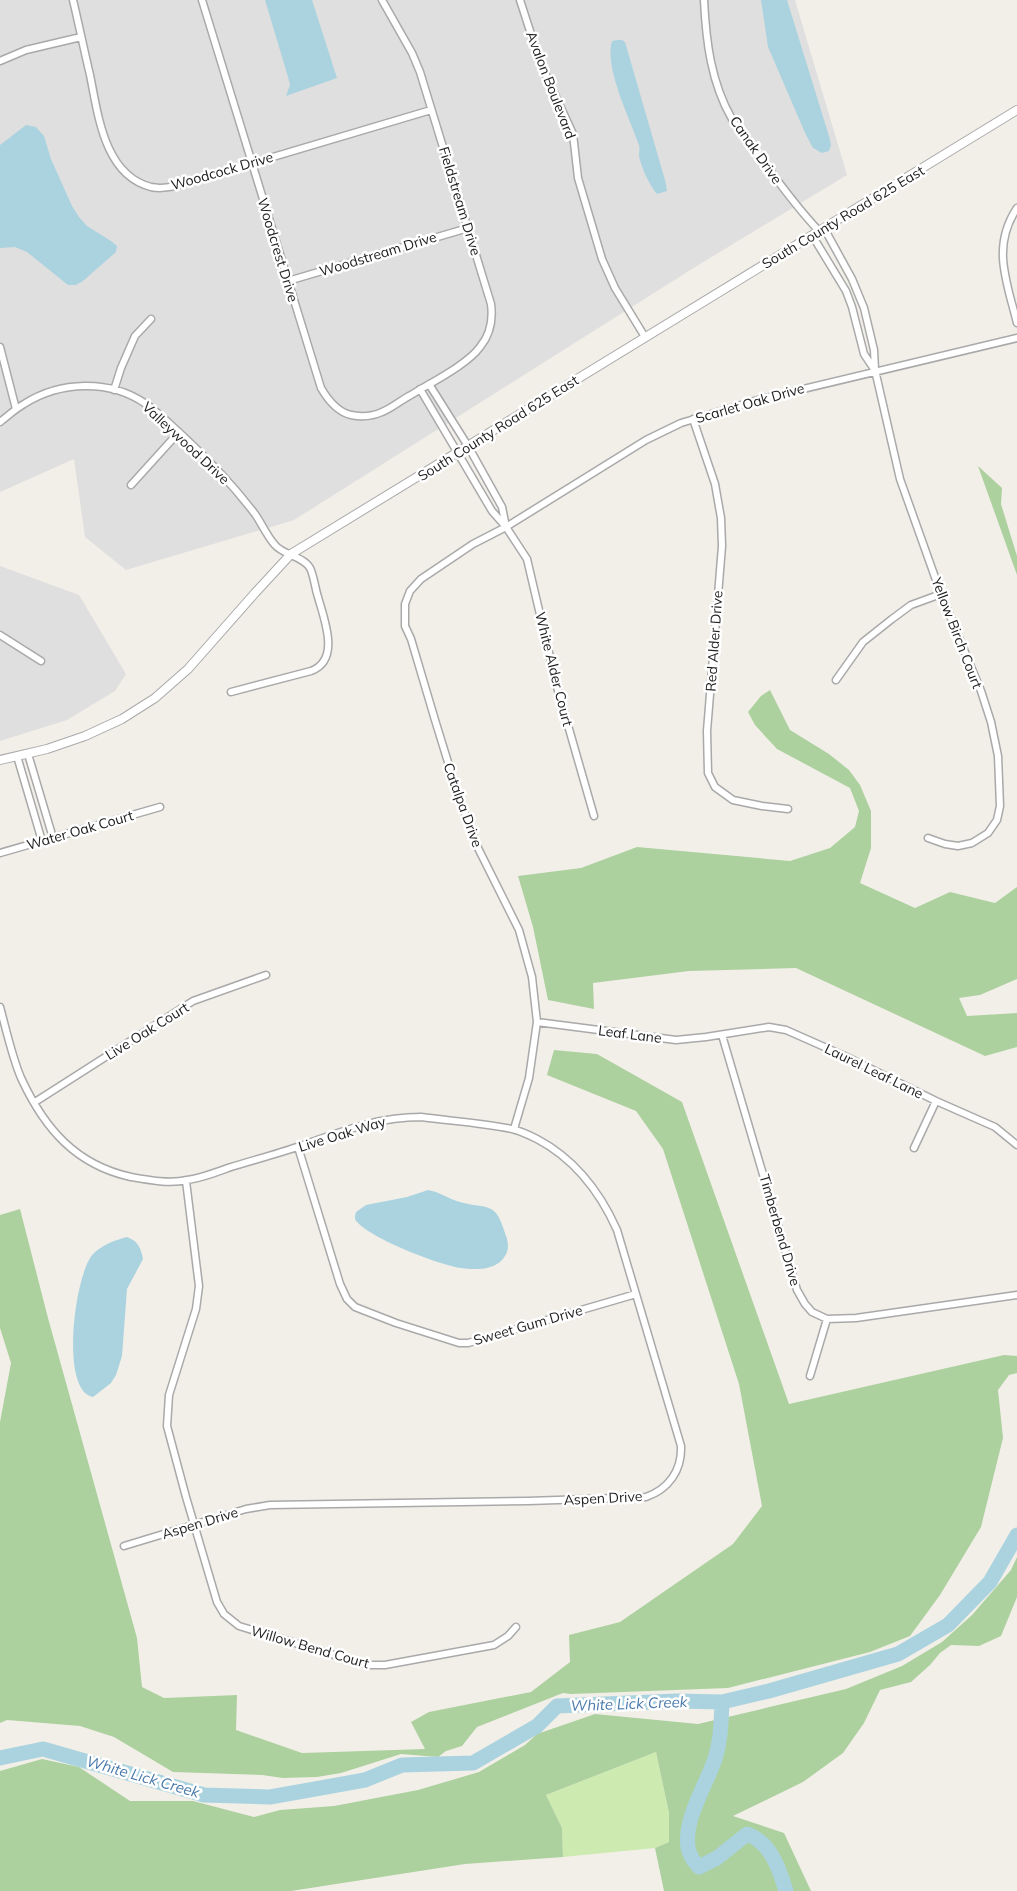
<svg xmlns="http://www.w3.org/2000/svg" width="1017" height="1891" font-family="Mulish,sans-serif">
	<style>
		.residential { fill: #e0dfdf }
		.grass { fill: #cdebb0 }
		.forest { fill: #add19e }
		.water { fill: #aad3df }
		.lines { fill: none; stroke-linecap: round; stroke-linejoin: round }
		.river { stroke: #aad3df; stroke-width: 15 }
		.minor-casing { stroke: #a9a9a9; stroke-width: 9 }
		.tertiary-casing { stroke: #a9a9a9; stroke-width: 10 }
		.minor { stroke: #fff; stroke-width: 6 }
		.tertiary { stroke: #fff; stroke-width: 8 }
		.labels { text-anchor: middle; stroke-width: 5; stroke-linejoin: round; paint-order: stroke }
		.street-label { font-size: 14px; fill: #222; stroke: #fff }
		.water-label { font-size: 15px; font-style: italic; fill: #4a7aab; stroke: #fff }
	</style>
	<rect width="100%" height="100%" fill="#f2efe9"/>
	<!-- residential -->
	<path class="residential" d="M0,0h795l52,175 -147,89 -406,256 -168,50 -41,-33 -11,-78 -74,33z
		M0,566l79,29 47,79 -11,17 -48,29 -67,21z"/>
	<!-- grass -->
	<path class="grass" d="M656,1752l13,61v29l-14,6 -92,9 -1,-29 -16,-33z"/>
	<!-- forest -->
	<path class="forest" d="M978,466l24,22 -1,16 16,52v19z
		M770,690l20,40 39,24 20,16 11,15 11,26v37l-11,35 55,25 35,-16 45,11 22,-16v92l-37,16 -21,3 8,18 50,-3v34l-32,9 -189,-88 -107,3 -96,12 1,26 -46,-9 -15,-73 -15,-51 63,-8 56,-21 153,14 40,-13 25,-21 4,-16 -9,-23 -73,-39 -22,-24 -7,-13 13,-16z
		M554,1050l43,4 85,48 107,302 215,-49 13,1v17l-8,2 -11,15 5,48 -22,89 -41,68 -30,41 -40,16 -142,36 -157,6 -8,-1 -86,34 -15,19 -16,5 -8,6 -37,-3 -60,19 -24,4 -34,1 -21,-3 -89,-3 -59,-35 -34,-11 -73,-6 -7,3v-301l11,-59 -11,-35v-113l20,-6 28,109 89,320 5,49 22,11 73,-3 -1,35 66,23 123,-4 -14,-27 18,-10 102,-20 39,-30 -1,-27 51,-13 113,-78 29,-38 -23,-122 -76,-235 -27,-38 -89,-36z
		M1017,1557v40l-16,39 -22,10 -28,-1 -11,8 -10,12 -19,17 -31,8 -16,33 -21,30 -40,29 -70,34 51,17 27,58h-147l-9,-43 14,-6v-29l-13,-61 -110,43 16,33 1,29 -98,7 -174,27h-291v-120l42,-12 37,8 51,34h63l61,16 26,-7 54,-4 84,-16 61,-18 46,-27 12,-11 58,-20 103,10 148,-35 56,-23 40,-24 30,-27 39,-45z"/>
	<!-- water -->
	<path class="water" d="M265,0h47l25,78 -51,18 4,-11 -2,-8z
		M761,0h26l42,136 2,9 -2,6 -7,2 -9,-5 -7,-13 -38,-88z
		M617,40h5l3,2 40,138 2,11 -10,3c-7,-8 -16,-27 -18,-38 0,-4 1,-7 0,-11 -9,-26 -35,-78 -27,-104z
		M26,125l10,2 8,9 7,23 21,47 7,11 8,9 24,15 6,5 -1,6 -33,29 -7,4h-8l-41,-33 -12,-5 -15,1v-103z
		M428,1190c12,2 21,9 32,12 28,8 35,-2 45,31 4,10 5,19 -4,28 -9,9 -27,9 -40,7 -22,-3 -89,-29 -104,-46 -3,-3 -2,-6 -1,-10l10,-7 41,-8z
		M127,1237c11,4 14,11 16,22l-16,30 -5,67 -6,19 -5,8 -18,14c-34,-6 -18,-124 0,-143 9,-9 22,-14 34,-17z"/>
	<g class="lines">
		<!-- river -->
		<path class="river" d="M722,1702c-1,20 -1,38 -7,57 -9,27 -39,72 -23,99 1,3 5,6 7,9l18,-9 30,-24c24,9 32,34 39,57
			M0,1758l43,-9 161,46 66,2 95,-17 37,-15 71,-2 64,-37 20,-20 120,-5 45,1 47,-11 129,-37 50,-29 42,-43 27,-47"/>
		<defs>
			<path id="minor" d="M73,0c6,25 11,50 17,75 8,39 14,100 61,112 14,3 27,-2 41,-6l239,-71
				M202,0l119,388c7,12 16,24 30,27 10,2 22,1 31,-3 10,-4 19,-12 29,-17 19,-12 56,-30 69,-48 10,-12 13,-28 11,-43l-71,-232 -8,-19 -30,-53
				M520,0l20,62 33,72 5,44 24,81 13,29 30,49
				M704,0c2,41 7,83 28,119 7,12 17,23 25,34 20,27 39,54 62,78
				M0,61l26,-11 55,-13
				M1017,208c-26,39 -10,74 0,115
				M824,228l28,51 12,29 10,42 1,20 25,109 41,115 40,97 10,31 7,34 2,50 -3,14 -9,13 -16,10 -14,3 -13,-2 -17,-6
				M812,235l34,56 6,16 12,47 10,15
				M288,281l180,-53
				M0,347l16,62
				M429,384l39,62 34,61 4,20
				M420,389l72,122 14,16 21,32 30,128 37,129
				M114,390l7,-22 14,-32 16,-17
				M693,419l22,65 6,34 1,28 -15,185 1,42 7,14 18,13 29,6 26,3
				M0,422c8,-6 15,-13 24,-18 36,-23 86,-25 122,0 13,9 25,21 37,32 26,24 50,49 72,78 7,10 12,22 20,31 8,10 28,11 35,23 4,8 5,20 8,29 6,22 23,63 -7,74l-80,21
				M131,485l48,-53
				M0,635l41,26
				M836,680l27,-38 29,-23 19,-14 30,-11
				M28,754l25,84
				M17,756l25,85
				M0,853l160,-46
				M0,1007c6,22 13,54 22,73 23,49 54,85 109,97 17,3 39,7 56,3 15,-2 30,-8 44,-13 23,-7 46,-13 69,-21 41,-14 76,-29 121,-29 30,4 62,6 91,12 9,2 17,6 25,10 38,20 63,53 80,91l64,216c1,24 -12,43 -35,51l-118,4 -258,4 -24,4 -122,37
				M537,1022l139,18 30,-3 63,-10 17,3 61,27 89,44 59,26 22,18
				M722,1035l75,255 8,14 7,8 15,7 29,-1 161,-23
				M35,1102l158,-101 73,-26
				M514,1129l15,-51 8,-56 -5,-45 -13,-47 -41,-82 -18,-47 -25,-81 -24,-81 -6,-13v-22l5,-13 11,-12 52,-35 33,-17 140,-87 35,-17 80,-24 256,-61
				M298,1147l42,137 7,15 8,8 41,16 63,20h9l168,-49
				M914,1148l22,-47
				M186,1181l13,105 -3,23 -27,86 -2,31 19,71 31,105 7,12 15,12 128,39h18l109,-20 14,-9 8,-9
				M810,1376l17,-57"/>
			<path id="tertiary" d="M0,760l47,-11 38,-13 37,-17 33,-21 33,-29 67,-76 36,-39 726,-444"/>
		</defs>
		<!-- minor casing -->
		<use href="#minor" class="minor-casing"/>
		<!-- tertiary casing -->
		<use href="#tertiary" class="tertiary-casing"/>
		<!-- minor -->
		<use href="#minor" class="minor"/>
		<!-- tertiary -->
		<use href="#tertiary" class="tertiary"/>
	</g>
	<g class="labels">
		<!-- street labels -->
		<g class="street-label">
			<text transform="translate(551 85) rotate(69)" y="5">Avalon Boulevard</text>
			<text transform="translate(756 150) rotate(55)" y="5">Canak Drive</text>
			<text transform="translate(222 171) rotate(-16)" y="5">Woodcock Drive</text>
			<text transform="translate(460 201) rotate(73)" y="5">Fieldstream Drive</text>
			<text transform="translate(843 217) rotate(-31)" y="5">South County Road 625 East</text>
			<text transform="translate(278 250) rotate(73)" y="5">Woodcrest Drive</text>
			<text transform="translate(378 254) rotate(-17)" y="5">Woodstream Drive</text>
			<text transform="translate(750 403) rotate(-16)" y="5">Scarlet Oak Drive</text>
			<text transform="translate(498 428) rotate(-32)" y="5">South County Road 625 East</text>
			<text transform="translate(186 443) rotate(43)" y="5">Valleywood Drive</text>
			<text transform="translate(957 633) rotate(69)" y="5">Yellow Birch Court</text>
			<text transform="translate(714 641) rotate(-86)" y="5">Red Alder Drive</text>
			<text transform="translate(554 669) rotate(76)" y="5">White Alder Court</text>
			<text transform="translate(463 805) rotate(70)" y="5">Catalpa Drive</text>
			<text transform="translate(80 830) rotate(-16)" y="5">Water Oak Court</text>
			<text transform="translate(147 1031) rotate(-32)" y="5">Live Oak Court</text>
			<text transform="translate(630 1034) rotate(7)" y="5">Leaf Lane</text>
			<text transform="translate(874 1071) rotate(26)" y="5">Laurel Leaf Lane</text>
			<text transform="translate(342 1134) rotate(-17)" y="5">Live Oak Way</text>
			<text transform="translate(780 1230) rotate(74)" y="5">Timberbend Drive</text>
			<text transform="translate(528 1325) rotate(-16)" y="5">Sweet Gum Drive</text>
			<text transform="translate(603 1498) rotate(-3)" y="5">Aspen Drive</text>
			<text transform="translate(200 1523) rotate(-17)" y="5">Aspen Drive</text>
			<text transform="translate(310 1647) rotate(16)" y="5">Willow Bend Court</text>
		</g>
		<!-- water labels -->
		<g class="water-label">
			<text transform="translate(629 1704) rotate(-2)" y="5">White Lick Creek</text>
			<text transform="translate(143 1777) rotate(16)" y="5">White Lick Creek</text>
		</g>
	</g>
</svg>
